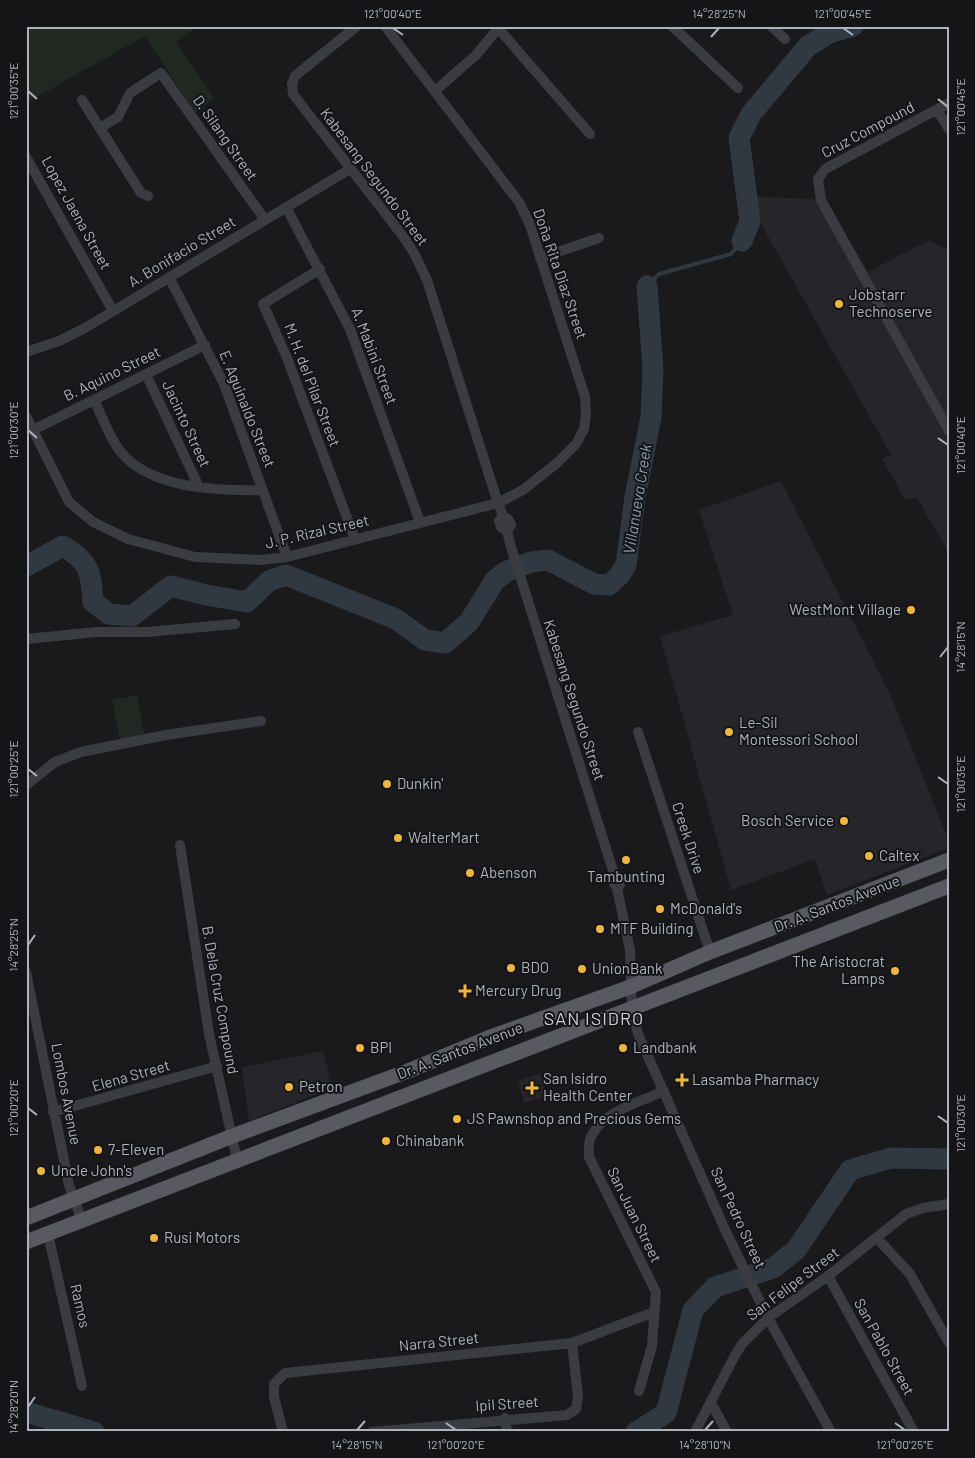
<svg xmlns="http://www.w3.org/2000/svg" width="975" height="1458" font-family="Barlow,sans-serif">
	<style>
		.built { fill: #26262a }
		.green { fill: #202821 }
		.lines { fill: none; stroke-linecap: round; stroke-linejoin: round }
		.stream { stroke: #303941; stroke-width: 4 }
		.river { stroke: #303941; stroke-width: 21 }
		.minor { stroke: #3b3c42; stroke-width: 10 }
		.primary { stroke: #585961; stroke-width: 15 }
		.ticks { fill: none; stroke: #adb2bc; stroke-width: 2 }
		.poi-dot { fill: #eeb641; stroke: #151518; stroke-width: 2 }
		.labels { text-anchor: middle; stroke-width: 4; stroke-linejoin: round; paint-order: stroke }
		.street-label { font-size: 15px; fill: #adb2bc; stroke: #151518 }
		.poi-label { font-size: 15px; fill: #adb2bc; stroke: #151518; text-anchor: start }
		.water-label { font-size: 16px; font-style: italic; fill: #869fb5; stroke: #151518 }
		.quarter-label { font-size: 18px; letter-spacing: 1px; fill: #ced1d8; stroke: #151518 }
		.neatline { fill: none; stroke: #adb2bc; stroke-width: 2 }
		.ticks-label { font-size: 12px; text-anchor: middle; fill: #adb2bc }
	</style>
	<rect width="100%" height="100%" fill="#1a1a1d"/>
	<!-- built -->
	<path class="built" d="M752,196l73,4 43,72 62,-32 19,11v302l-32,-55 -12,2 -23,-42 9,-3 -135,-240z
		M781,481l109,213 59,148v6l-122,47 -12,-36 -84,31 -71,-254 73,-21 -34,-105z
		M323,1051l9,37 -83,33 -7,-54z
		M540,1074l7,22 -23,7 -6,-22z"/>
	<!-- green -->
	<path class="green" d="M26,26h173l-23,16 38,56 -19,15 -50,-77 -119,67z
		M137,695l8,43 -24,5 -9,-43z"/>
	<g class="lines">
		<!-- stream -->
		<path class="stream" d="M647,286l12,-12 72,-20 11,-13"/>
		<!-- river -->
		<path class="river" d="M742,241l8,-20 -11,-83 12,-24 57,-68 23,-14 22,-6
			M26,566l37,-20c27,16 28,26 30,56l16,12 23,2 39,-30 35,9 41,7 22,-21 17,-6 110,44 29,21 20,3 24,-21 26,-42 12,-9 24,-9 17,-2 46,24 15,1 10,-9 7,-11 9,-68 16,-80 2,-48 -6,-83
			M26,1412l68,20
			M636,1432l30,-19 27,-103 22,-23 58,-19 23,-18 54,-80 41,-12 58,1"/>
		<!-- minor -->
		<path class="minor" d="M357,26l-62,50 -3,8 1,10 109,141 12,18 13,27 71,223 5,13 5,3 3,6 -4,6 4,16 104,330 3,2 2,6 -3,3
			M672,26l66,62
			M771,26l14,13
			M498,28l92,106
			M435,91l41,-36 24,-29
			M82,100l59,93 7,3
			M949,103l-124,66 -7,10 3,21 128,231
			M937,110l12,19
			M100,128l18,-11 12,-24 31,-20 104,147
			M26,157l87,154
			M286,207l64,122 70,193
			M540,258l59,-20
			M320,269l-57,35 24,54 68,181
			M169,277l55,107 63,173
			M26,352l33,-11 26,-13 265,-159
			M146,374l53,113
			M94,400c8,16 15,37 26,51 30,38 98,40 142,39
			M26,416l43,86 24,20 35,17 67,18 65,3 27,-3 211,-54 25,-13 34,-27 19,-19 8,-15 2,-14 -1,-18 -55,-172 -11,-23 -134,-176
			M33,430l172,-85
			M503,516l-4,5 2,6 6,4
			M26,639l71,-7h50l88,-8
			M638,732l72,220
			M26,785l29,-23 26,-10 85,-17 95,-14
			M180,845l29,189 28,126
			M614,884l3,4 13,62 2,60 6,24 89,200 41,84 63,114
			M26,972l43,213 13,36
			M53,1112l164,-46
			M48,1234l34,152
			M877,1238l33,36 39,69
			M828,1276l86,156
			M639,1391l13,-45 4,-54 -67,-135c0,-6 -1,-15 2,-20 12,-26 49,-35 73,-46
			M711,1403l16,29
			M505,1418l2,14
			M283,1432l-9,-35v-13l11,-11 287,-30 82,-31
			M372,1432l195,-17 9,-6 2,-13 -6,-53
			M695,1432l39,-75 8,-13 26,-26 60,-42 78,-62 17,-6 26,-4"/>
		<!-- primary -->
		<path class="primary" d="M26,1218l204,-81 178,-66 85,-35 137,-49 80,-35 239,-92
			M26,1242l923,-356"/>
	</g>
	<!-- ticks -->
	<path class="ticks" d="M393,28l10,7M843,28l10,7M711,37l8,-9M28,91l9,8M938,99l10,8M28,430l9,8M938,438l10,7M940,657l8,-10M28,769l9,7M938,777l10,7M28,945l7,-10M28,1108l9,7M938,1116l10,7M28,1407l7,-10M446,1423l10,7M895,1423l10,7M357,1430l8,-9M705,1430l8,-9"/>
	<!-- markers -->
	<g class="poi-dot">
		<circle cx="839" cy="304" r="5"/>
		<circle cx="911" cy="610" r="5"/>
		<circle cx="729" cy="732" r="5"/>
		<circle cx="387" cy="784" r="5"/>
		<circle cx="844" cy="821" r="5"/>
		<circle cx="398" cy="838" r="5"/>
		<circle cx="869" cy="856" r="5"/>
		<circle cx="626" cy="860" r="5"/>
		<circle cx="470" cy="873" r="5"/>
		<circle cx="660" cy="909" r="5"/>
		<circle cx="600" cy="929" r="5"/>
		<circle cx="511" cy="968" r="5"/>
		<circle cx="582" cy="969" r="5"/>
		<circle cx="895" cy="971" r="5"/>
		<path d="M462.5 983.5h5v5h5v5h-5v5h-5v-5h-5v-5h5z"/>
		<circle cx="360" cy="1048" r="5"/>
		<circle cx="623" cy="1048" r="5"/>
		<path d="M679.5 1072.5h5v5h5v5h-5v5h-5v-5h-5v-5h5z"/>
		<circle cx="289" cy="1087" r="5"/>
		<path d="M529.5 1080.5h5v5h5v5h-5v5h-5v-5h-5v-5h5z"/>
		<circle cx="457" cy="1119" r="5"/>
		<circle cx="386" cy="1141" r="5"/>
		<circle cx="98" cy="1150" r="5"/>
		<circle cx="41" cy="1171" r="5"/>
		<circle cx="154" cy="1238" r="5"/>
	</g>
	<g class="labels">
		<!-- street labels -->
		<g class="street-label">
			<text transform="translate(868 130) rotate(-28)" y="5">Cruz Compound</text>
			<text transform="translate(225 138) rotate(55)" y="5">D. Silang Street</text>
			<text transform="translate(374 177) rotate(53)" y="5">Kabesang Segundo Street</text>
			<text transform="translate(76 213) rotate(61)" y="5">Lopez Jaena Street</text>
			<text transform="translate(182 252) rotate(-31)" y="5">A. Bonifacio Street</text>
			<text transform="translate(560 274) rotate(71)" y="5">Doña Rita Diaz Street</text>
			<text transform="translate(374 356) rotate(69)" y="5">A. Mabini Street</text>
			<text transform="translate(112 374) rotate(-26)" y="5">B. Aquino Street</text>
			<text transform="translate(312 385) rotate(69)" y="5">M. H. del Pilar Street</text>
			<text transform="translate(247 409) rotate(68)" y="5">E. Aguinaldo Street</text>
			<text transform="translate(186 424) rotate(65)" y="5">Jacinto Street</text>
			<text transform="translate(317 532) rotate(-13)" y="5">J. P. Rizal Street</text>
			<text transform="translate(574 700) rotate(72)" y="5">Kabesang Segundo Street</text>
			<text transform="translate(688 838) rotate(72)" y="5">Creek Drive</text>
			<text transform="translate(837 904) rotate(-21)" y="5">Dr. A. Santos Avenue</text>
			<text transform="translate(220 1000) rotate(80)" y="5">B. Dela Cruz Compound</text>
			<text transform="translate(460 1051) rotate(-21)" y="5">Dr. A. Santos Avenue</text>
			<text transform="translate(131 1076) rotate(-16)" y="5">Elena Street</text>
			<text transform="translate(66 1094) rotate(79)" y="5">Lombos Avenue</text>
			<text transform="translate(634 1215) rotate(64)" y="5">San Juan Street</text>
			<text transform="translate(738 1218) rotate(65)" y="5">San Pedro Street</text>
			<text transform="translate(793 1284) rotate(-37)" y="5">San Felipe Street</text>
			<text transform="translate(80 1306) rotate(77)" y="5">Ramos</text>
			<text transform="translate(439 1342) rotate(-6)" y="5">Narra Street</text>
			<text transform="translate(884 1347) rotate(61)" y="5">San Pablo Street</text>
			<text transform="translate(507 1404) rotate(-4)" y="5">Ipil Street</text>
		</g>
		<!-- poi labels -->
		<g class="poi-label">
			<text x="849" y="300">Jobstarr<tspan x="849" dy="17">Technoserve</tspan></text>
			<text x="901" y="615" text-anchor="end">WestMont Village</text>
			<text x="739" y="728">Le-Sil<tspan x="739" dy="17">Montessori School</tspan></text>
			<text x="397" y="789">Dunkin'</text>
			<text x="834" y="826" text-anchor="end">Bosch Service</text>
			<text x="408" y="843">WalterMart</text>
			<text x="879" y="861">Caltex</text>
			<text x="480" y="878">Abenson</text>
			<text x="626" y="882" text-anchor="middle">Tambunting</text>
			<text x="670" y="914">McDonald's</text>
			<text x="610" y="934">MTF Building</text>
			<text x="885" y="967" text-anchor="end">The Aristocrat<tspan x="885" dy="17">Lamps</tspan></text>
			<text x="521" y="973">BDO</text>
			<text x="592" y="974">UnionBank</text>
			<text x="475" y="996">Mercury Drug</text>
			<text x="370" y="1053">BPI</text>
			<text x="633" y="1053">Landbank</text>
			<text x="543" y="1084">San Isidro<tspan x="543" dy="17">Health Center</tspan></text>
			<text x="692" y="1085">Lasamba Pharmacy</text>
			<text x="299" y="1092">Petron</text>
			<text x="467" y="1124">JS Pawnshop and Precious Gems</text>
			<text x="396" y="1146">Chinabank</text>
			<text x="108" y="1155">7-Eleven</text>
			<text x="51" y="1176">Uncle John's</text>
			<text x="164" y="1243">Rusi Motors</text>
		</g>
		<!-- water labels -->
		<g class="water-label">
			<text transform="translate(637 499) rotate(-81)" y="6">Villanueva Creek</text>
		</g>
		<!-- quarter labels -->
		<g class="quarter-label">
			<text x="594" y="1025">SAN ISIDRO</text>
		</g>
	</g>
	<!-- border -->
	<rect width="975" height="1458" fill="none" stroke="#151518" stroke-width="55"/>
	<rect x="28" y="28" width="920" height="1402" class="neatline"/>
	<g class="ticks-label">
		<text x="393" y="18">121°00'40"E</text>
		<text x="719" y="18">14°28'25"N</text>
		<text x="843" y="18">121°00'45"E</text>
		<text transform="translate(14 91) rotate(-90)" y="4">121°00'35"E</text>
		<text transform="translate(961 107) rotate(-90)" y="4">121°00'45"E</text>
		<text transform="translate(14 430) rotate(-90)" y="4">121°00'30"E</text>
		<text transform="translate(961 445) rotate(-90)" y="4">121°00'40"E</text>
		<text transform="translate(961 647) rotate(-90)" y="4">14°28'15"N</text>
		<text transform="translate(14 769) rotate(-90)" y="4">121°00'25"E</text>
		<text transform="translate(961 784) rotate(-90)" y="4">121°00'35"E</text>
		<text transform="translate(14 945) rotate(-90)" y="4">14°28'25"N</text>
		<text transform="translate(14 1108) rotate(-90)" y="4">121°00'20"E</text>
		<text transform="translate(961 1123) rotate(-90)" y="4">121°00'30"E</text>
		<text transform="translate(14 1407) rotate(-90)" y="4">14°28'20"N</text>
		<text x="357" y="1449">14°28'15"N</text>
		<text x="456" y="1449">121°00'20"E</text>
		<text x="705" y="1449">14°28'10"N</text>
		<text x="905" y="1449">121°00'25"E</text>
	</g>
</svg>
